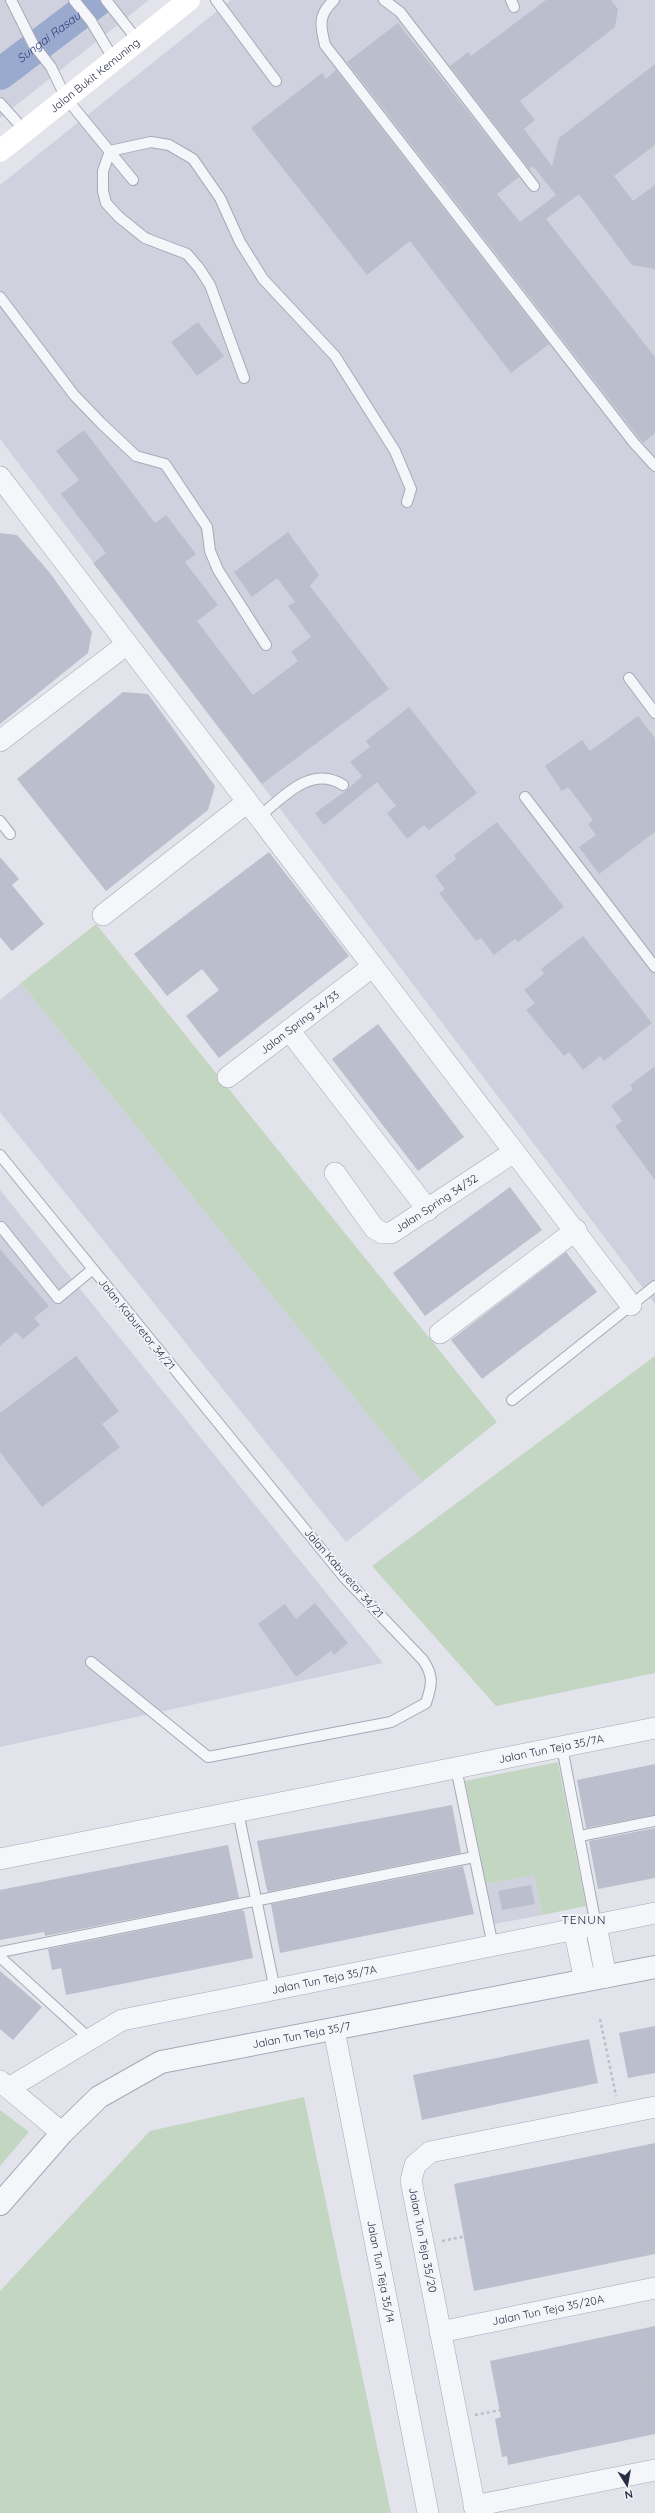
<svg xmlns="http://www.w3.org/2000/svg" width="655" height="2513" font-family="Quicksand,sans-serif">
	<style>
		.built { fill: #cfd2de }
		.green { fill: #c3d6c2 }
		.lines { fill: none; stroke-linecap: round; stroke-linejoin: round }
		.river { stroke: #9aa9ce; stroke-width: 32 }
		.building { fill: #bbbecc }
		.service-casing { stroke: #a6a9b6; stroke-width: 12 }
		.minor-casing { stroke: #a6a9b6; stroke-width: 22 }
		.tertiary-casing { stroke: #a6a9b6; stroke-width: 24 }
		.path { stroke: #bcbec7; stroke-width: 2.5; stroke-dasharray: 3 3; stroke-linecap: butt }
		.service { stroke: #f5f6f9; stroke-width: 10 }
		.minor { stroke: #f5f6f9; stroke-width: 21 }
		.tertiary { stroke: #f5f6f9; stroke-width: 22 }
		.secondary { stroke: #fff; stroke-width: 22 }
		.labels { text-anchor: middle; stroke-width: 4; stroke-linejoin: round; paint-order: stroke }
		.street-label { font-size: 11px; fill: #282d45; stroke: #f2f3f8 }
		.water-label { font-size: 12px; font-style: italic; fill: #2e417d; stroke: #f2f3f8 }
		.neighbourhood-label { font-size: 12px; letter-spacing: 1px; fill: #1a1e36; stroke: #f2f3f8 }
	</style>
	<rect width="100%" height="100%" fill="#e2e3eb"/>
	<!-- built -->
	<path class="built" d="M0,0h149l-149,118z
		M231,0h424v1304l-655,-865v-254z
		M21,983l401,499 -76,60 -346,-430v-112z
		M0,1190l383,473 -383,84z
		M534,1875l8,40 -48,9 -8,-40z"/>
	<!-- green -->
	<path class="green" d="M96,924l401,498 -75,60 -401,-499z
		M655,1356v317l-159,33 -124,-140z
		M558,1762l28,144 -44,9 -8,-40 -48,9 -21,-103z
		M304,2097l87,416h-391v-222l150,-160z
		M0,2110l29,22 -29,34z"/>
	<g class="lines">
		<!-- river -->
		<path class="river" id="s1" d="M0,74l98,-74"/>
	</g>
	<!-- building -->
	<path class="building" d="M546,0h65l7,9 -3,18 -95,74 15,19 -11,9 28,37 7,-28 96,-74v81l-41,31 19,25 22,-16v84l-23,-4 -53,-71 -33,25 109,138v76l-12,10 -296,-381 51,-39 121,154 -22,17 23,28 36,-27 -23,-29 -4,3 -79,-103 18,-14 3,4z
		M336,70l213,274 -38,29 -101,-132 -43,34 -116,-147 71,-55 4,6z
		M198,322l26,34 -27,20 -26,-34z
		M84,430l71,93 11,-8 30,39 -11,8 33,43 -21,16 56,74 45,-34 -7,-9 20,-15 -23,-31 7,-4 -18,-24 -25,19 -18,-25 54,-40 31,43 -9,11 79,103 -127,95 -169,-221 13,-10 -45,-59 18,-14 -23,-29z
		M0,533l17,2 33,38 42,59 -4,21 -88,71z
		M123,692l25,2 67,92 -7,24 -102,81 -89,-112z
		M409,707l68,86 -48,37 -5,-5 -17,14 -20,-26 9,-7 -19,-24 -53,43 -9,-12 32,-23 15,-14 -12,-14 20,-15 -4,-6z
		M638,716l17,22v94l-56,42 -20,-27 17,-12 -8,-11 5,-4 -25,-33 -6,4 -17,-25 37,-26 8,11z
		M497,822l67,85 -46,35 -3,-3 -21,16 -13,-17 -5,3 -37,-48 6,-4 -10,-13 21,-17 -2,-4z
		M269,852l80,104 -130,102 -33,-42 33,-26 -17,-21 -35,27 -33,-42z
		M0,857l19,22 -7,6 32,39 -32,27 -12,-14z
		M583,936l69,87 -48,38 -4,-5 -17,14 -14,-18 -5,4 -38,-46 9,-7 -11,-13 20,-16 -3,-5z
		M378,1024l86,113 -46,34 -86,-112z
		M655,1066v114l-40,-54 7,-5 -11,-15 22,-17 -3,-4z
		M510,1187l32,43 -117,86 -32,-43z
		M0,1249l49,57 -15,12 6,7 -17,14 -7,-7 -16,14z
		M566,1252l31,40 -115,87 -31,-39z
		M76,1356l43,55 -17,13 18,23 -78,60 -42,-55v-39z
		M315,1603l33,40 -14,12 -3,-4 -35,26 -38,-53 27,-20 11,15z
		M655,1764v51l-69,13 -9,-48z
		M452,1805l9,48 -193,39 -2,-6 -9,-45z
		M655,1828v50l-57,11 -9,-48z
		M228,1845l11,53 -194,38 -1,-4 -44,8v-50z
		M463,1866l11,48 -194,39 -9,-49z
		M531,1885l4,19 -33,6 -4,-19z
		M241,1910l3,1 9,47 -187,37 -5,-27 -9,2 -4,-21z
		M0,1971l42,36 -29,33 -13,-11z
		M655,2026v47l-27,5 -9,-45z
		M589,2039l9,44 -176,37 -9,-45z
		M655,2143v111l-181,37 -20,-107z
		M655,2326v108l-147,31 -1,-9 -5,1 -7,-38 6,-2 -11,-56z"/>
	<g class="lines">
		<defs>
			<path id="service" d="M11,0l22,44 18,23 15,31 67,82
				M74,0l17,21 23,39
				M106,0l32,41
				M216,0l60,81
				M334,0c-16,15 -14,25 -9,45l309,398 21,23
				M384,0l16,12 134,174
				M511,0l3,7
				M0,103l25,28
				M0,297l74,98 27,28 35,33 29,8 42,63 3,24 8,19 48,75
				M244,378l-34,-93 -11,-17 -12,-14 -42,-16 -26,-21 -13,-14 -3,-12v-20l7,-20 41,-9 18,3 24,14 27,39 20,44 23,37 72,77 60,95 16,38 -4,13
				M629,678l26,35
				M525,797l130,170
				M258,818c24,-20 53,-54 85,-33
				M0,821l10,13
				M0,1155l343,421 80,84c11,16 9,25 3,43l-35,19 -183,35 -117,-95
				M1,1227l57,71 35,-29
				M512,1400l143,-114
				M562,1747l34,178
				M456,1768l37,178
				M238,1812l37,178
				M580,1836l75,-15
				M0,1952l474,-95
				M0,1957l90,82"/>
			<g id="minor">
				<path d="M0,477l631,828"/>
				<path d="M0,741l127,-97"/>
				<path d="M103,915l143,-112"/>
				<path d="M289,1030l139,180"/>
				<path id="s2" d="M228,1077l144,-110"/>
				<path id="s3" d="M335,1173l39,55 8,5h9l123,-81"/>
				<path d="M440,1333l136,-103"/>
				<path id="s4" d="M0,1859l655,-131"/>
				<path d="M596,1925l10,52"/>
				<path d="M574,1929l11,52"/>
				<path id="s5" d="M334,2030l94,483"/>
				<path d="M0,2081l62,52"/>
				<path id="s6" d="M9,2088l113,-68 533,-107"/>
				<path id="s7" d="M440,2332l215,-44"/>
				<path d="M474,2506l181,-36"/>
				<path d="M476,2513l-65,-332 4,-16 15,-13 225,-45"/>
			</g>
			<g id="tertiary">
				<path id="s8" d="M0,2204l62,-71 37,-36 62,-35 494,-95"/>
			</g>
		</defs>
		<!-- service casing -->
		<use href="#service" class="service-casing"/>
		<!-- minor casing -->
		<use href="#minor" class="minor-casing"/>
		<!-- tertiary casing -->
		<use href="#tertiary" class="tertiary-casing"/>
		<!-- path -->
		<path class="path" d="M600,2019l16,77
			M442,2241l213,-43
			M475,2415l180,-35"/>
		<!-- service -->
		<use href="#service" class="service"/>
		<!-- minor -->
		<use href="#minor" class="minor"/>
		<!-- tertiary -->
		<use href="#tertiary" class="tertiary"/>
		<!-- secondary -->
		<path class="secondary" id="s9" d="M0,151l189,-151"/>
	</g>
	<g class="labels">
		<!-- street labels -->
		<g class="street-label">
			<text dy="4" stroke="none"><textPath href="#s9" startOffset="121">Jalan Bukit Kemuning</textPath></text>
			<text dy="4" stroke="none"><textPath href="#s2" startOffset="90">Jalan Spring 34/33</textPath></text>
			<text dy="4" stroke="none"><textPath href="#s3" startOffset="140">Jalan Spring 34/32</textPath></text>
			<text transform="translate(137 1324) rotate(51)" y="4">Jalan Kaburetor 34/21</text>
			<text transform="translate(344 1573) rotate(49)" y="4">Jalan Kaburetor 34/21</text>
			<text dy="4" stroke="none"><textPath href="#s4" startOffset="562">Jalan Tun Teja 35/7A</textPath></text>
			<text dy="4" stroke="none"><textPath href="#s6" startOffset="338">Jalan Tun Teja 35/7A</textPath></text>
			<text dy="4" stroke="none"><textPath href="#s8" startOffset="360">Jalan Tun Teja 35/7</textPath></text>
			<text transform="translate(423 2240) rotate(79)" y="4">Jalan Tun Teja 35/20</text>
			<text dy="4" stroke="none"><textPath href="#s5" startOffset="246">Jalan Tun Teja 35/14</textPath></text>
			<text dy="4" stroke="none"><textPath href="#s7" startOffset="110">Jalan Tun Teja 35/20A</textPath></text>
		</g>
		<!-- water labels -->
		<g class="water-label">
			<text dy="4" stroke="none"><textPath href="#s1" startOffset="61">Sungai Rasau</textPath></text>
		</g>
		<!-- neighbourhood labels -->
		<g class="neighbourhood-label">
			<text x="584" y="1924">TENUN</text>
		</g>
	</g>
	<!-- north arrow -->
	<g transform="translate(627 2485) rotate(169)" stroke="#f2f3f8" stroke-width="3" paint-order="stroke">
	<path d="M0-3L7 15L0 10L-7 15Z" fill="#282d45"/>
	<text y="-6" font-size="11" font-weight="bold" text-anchor="middle" fill="#282d45">N</text>
	</g>
</svg>
